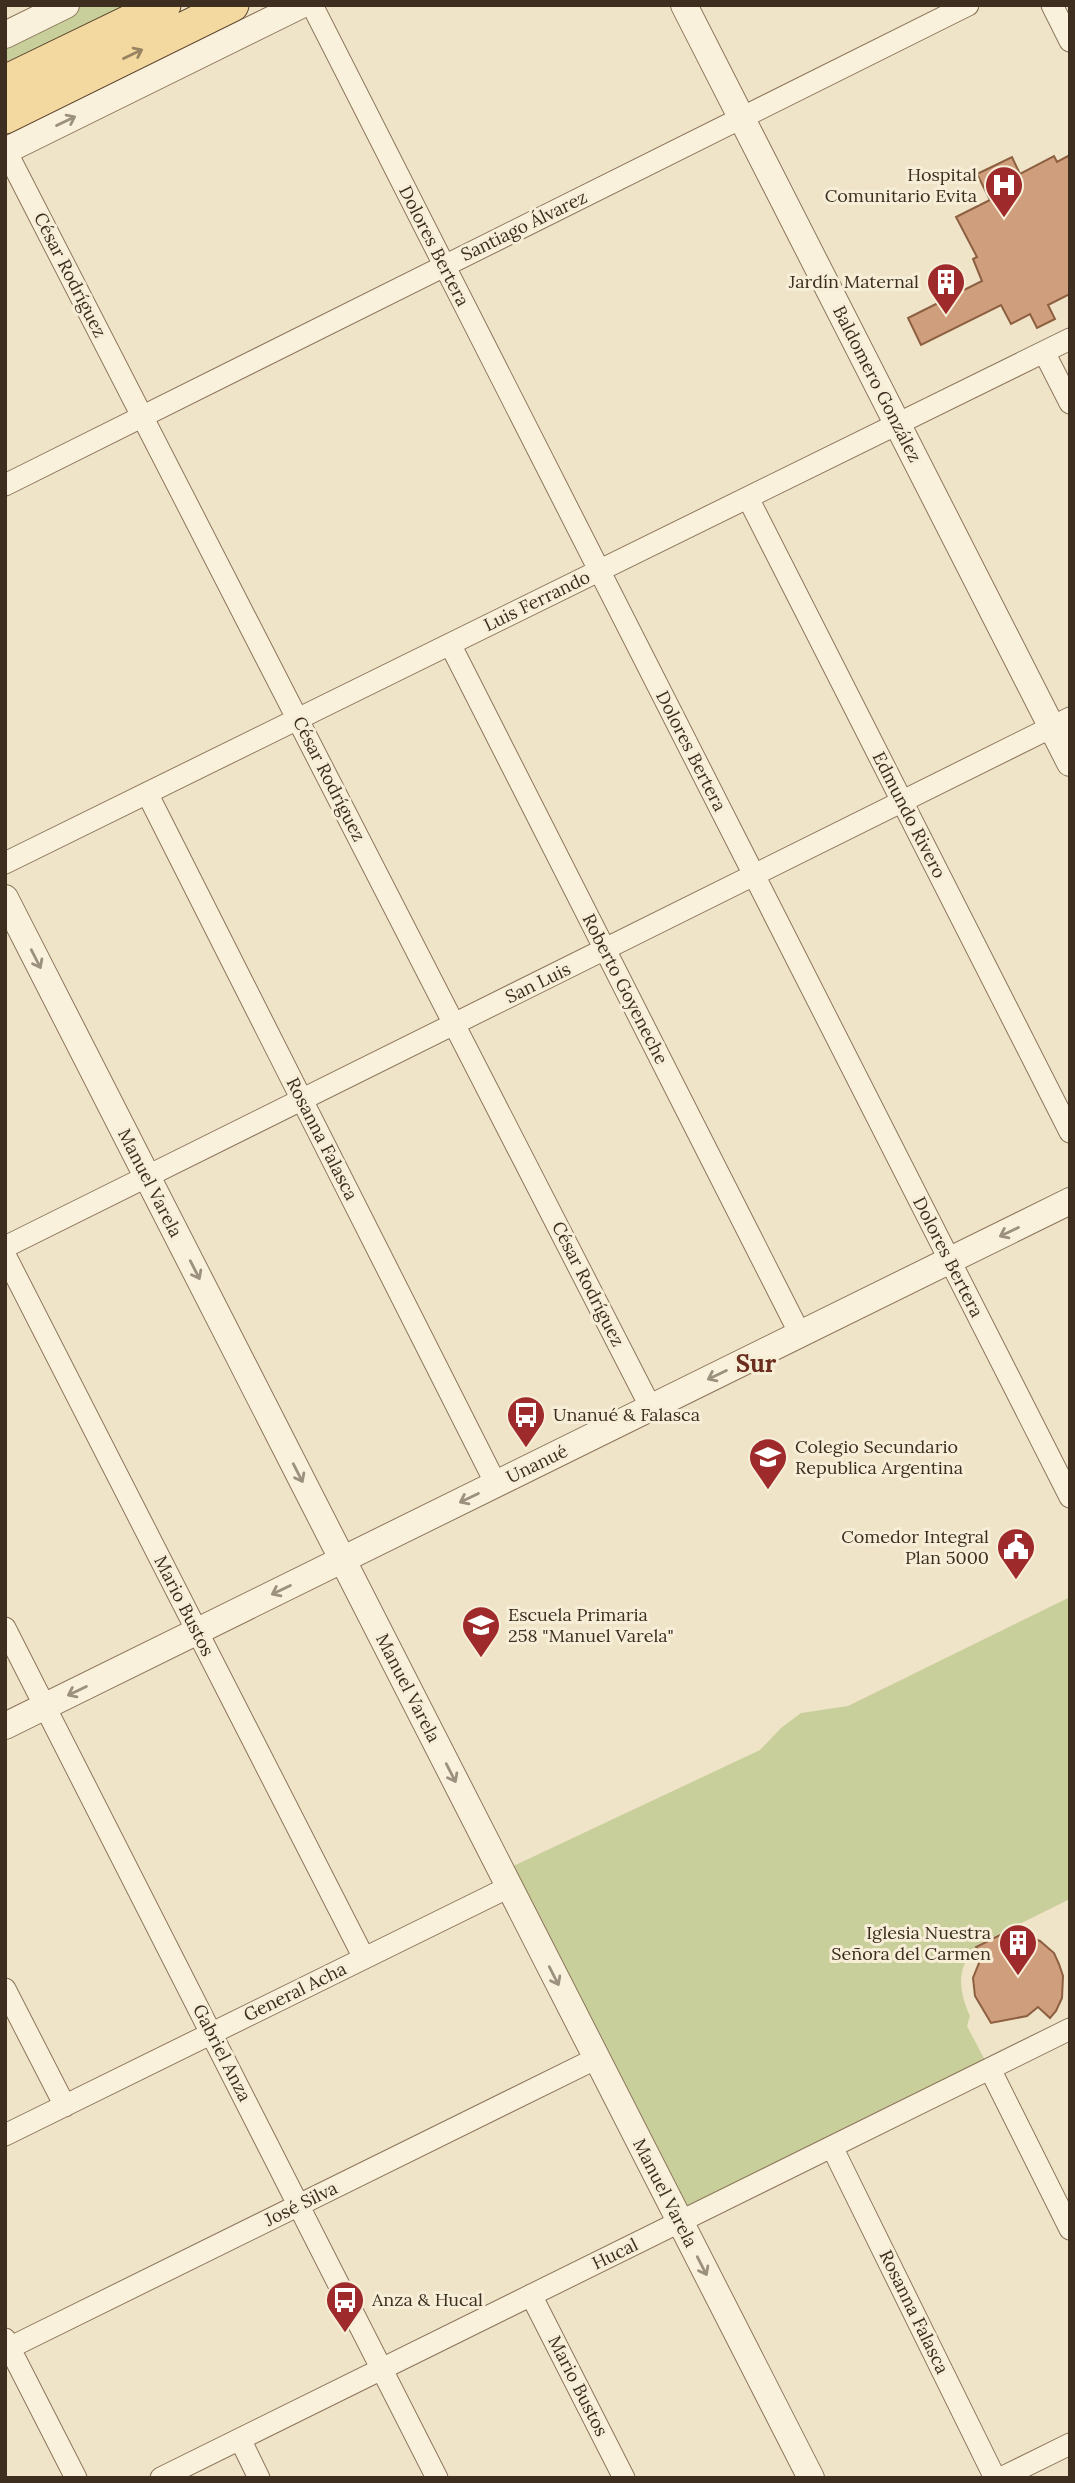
<svg xmlns="http://www.w3.org/2000/svg" width="1075" height="2483" font-family="Lora,serif">
	<style>
		.green { fill: #c9cf9b }
		.building { fill: #cf9f7d; stroke: #8d5f41; stroke-width: 2 }
		.lines { fill: none; stroke-linecap: round; stroke-linejoin: round }
		.minor-casing { stroke: #8d765c; stroke-width: 23 }
		.tertiary-casing { stroke: #8d765c; stroke-width: 28 }
		.primary-casing { stroke: #5b4430; stroke-width: 35 }
		.minor { stroke: #faf1dc; stroke-width: 21 }
		.tertiary { stroke: #faf1dc; stroke-width: 26 }
		.primary { stroke: #f3d9a0; stroke-width: 33 }
		.oneway { stroke: #988460 }
		.oneway2 { stroke: #9c907e }
		.labels { text-anchor: middle; stroke-width: 6; stroke-linejoin: round; paint-order: stroke }
		.poi-label { font-size: 18px; fill: #3d2e20; stroke: #f7eed8; text-anchor: end }
		.street-label { font-size: 18px; fill: #3d2e20; stroke: #f7eed8 }
		.district-label { font-size: 24px; font-weight: bold; fill: #6b2e1e; stroke: #f7eed8 }
	</style>
	<rect width="100%" height="100%" fill="#f0e4c8"/>
	<!-- green -->
	<path class="green" d="M84,5h58l-137,67v-29z
		M1070,1597v302l-95,47 2,4c-23,15 -17,45 -7,66l-3,10 21,40 -303,151 -176,-349 251,-118 21,-22 20,-15 47,-7z"/>
	<!-- building -->
	<path class="building" d="M1070,155v139l-22,11 7,14 -18,9 -7,-14 -19,10 -10,-19 -80,40 -13,-27 74,-37 -9,-22 4,-2 -21,-40 34,-17 -13,-26 35,-17 8,17 34,-18 3,6z
		M1010,1930l30,11 14,12 5,11 4,12 -1,22 -6,13 -6,7 -12,-11 -11,9 -36,7 -16,-27 -2,-18 8,-20 -5,-11z"/>
	<g class="lines">
		<defs>
			<path id="minor" d="M312,5l758,1492
				M1052,5l18,36
				M6,151l645,1257
				M1044,352l26,51
				M5,485l963,-480
				M748,498l322,634
				M450,644l350,690
				M147,793l349,691
				M5,863l1065,-524
				M5,1247l1065,-529
				M5,1255l359,703
				M5,1628l432,850
				M5,1989l60,117
				M990,2069l80,160
				M5,2135l504,-248
				M832,2147l163,331
				M531,2295l93,183
				M5,2339l71,139
				M5,2350l592,-292
				M240,2439l19,39
				M161,2478l909,-449
				M1001,2478l69,-34"/>
			<path id="tertiary" d="M684,5l386,758
				M5,35l61,-30
				M5,151l296,-146
				M5,898l806,1580
				M5,1726l1065,-525"/>
			<path id="primary" d="M5,82l159,-77
				M5,117l227,-112"/>
		</defs>
		<!-- minor casing -->
		<use href="#minor" class="minor-casing"/>
		<!-- tertiary casing -->
		<use href="#tertiary" class="tertiary-casing"/>
		<!-- primary casing -->
		<use href="#primary" class="primary-casing"/>
		<!-- minor -->
		<use href="#minor" class="minor"/>
		<!-- tertiary -->
		<use href="#tertiary" class="tertiary"/>
		<!-- primary -->
		<use href="#primary" class="primary"/>
	</g>
	<!-- one-way arrows -->
	<defs><path id="oneway-shaft" d="M-6 0H5M1.5-3L5.5 0L1.5 3" fill="none" stroke-width="1.6" stroke-linecap="round" stroke-linejoin="round" transform="scale(1.75)"/></defs>
	<use class="oneway" href="#oneway-shaft" transform="translate(133 54) rotate(-26)"/>
	<g class="oneway2">
		<use href="#oneway-shaft" transform="translate(66 121) rotate(-26)"/>
		<use href="#oneway-shaft" transform="translate(36 959) rotate(63)"/>
		<use href="#oneway-shaft" transform="translate(1009 1232) rotate(154)"/>
		<use href="#oneway-shaft" transform="translate(195 1270) rotate(63)"/>
		<use href="#oneway-shaft" transform="translate(717 1375) rotate(154)"/>
		<use href="#oneway-shaft" transform="translate(298 1473) rotate(63)"/>
		<use href="#oneway-shaft" transform="translate(469 1498) rotate(154)"/>
		<use href="#oneway-shaft" transform="translate(281 1590) rotate(154)"/>
		<use href="#oneway-shaft" transform="translate(77 1691) rotate(154)"/>
		<use href="#oneway-shaft" transform="translate(451 1773) rotate(63)"/>
		<use href="#oneway-shaft" transform="translate(554 1976) rotate(63)"/>
		<use href="#oneway-shaft" transform="translate(702 2266) rotate(63)"/>
	</g>
	<!-- icons -->
	<defs>
		<symbol id="hospital-pin" viewBox="-11 -11 22 30"><path d="M0 17L-7.5 6A9.5 9.5 0 1 1 7.5 6Z" fill="#9e2a2b" stroke="#f7eed8"/><path d="M-5-5h3v3.5h4V-5h3V5h-3V1.5h-4V5h-3Z" fill="#fff"/></symbol>
		<symbol id="building-pin" viewBox="-11 -11 22 30"><path d="M0 17L-7.5 6A9.5 9.5 0 1 1 7.5 6Z" fill="#9e2a2b" stroke="#f7eed8"/><path d="M-4-6H4V6H1V3H-1V6H-4ZM-2.5-4.3h1.7v1.8h-1.7ZM.8-4.3h1.7v1.8H.8ZM-2.5-1h1.7V.8h-1.7ZM.8-1h1.7V.8H.8Z" fill="#fff"/></symbol>
		<symbol id="bus-pin" viewBox="-11 -11 22 30"><path d="M0 17L-7.5 6A9.5 9.5 0 1 1 7.5 6Z" fill="#9e2a2b" stroke="#f7eed8"/><path d="M-5-6H5V4H4V6H2V4H-2V6H-4V4H-5ZM-3.5-4V0h7V-4ZM-3.5 1.2v1.5H-2V1.2ZM2 1.2v1.5H3.5V1.2Z" fill="#fff"/></symbol>
		<symbol id="university-pin" viewBox="-11 -11 22 30"><path d="M0 17L-7.5 6A9.5 9.5 0 1 1 7.5 6Z" fill="#9e2a2b" stroke="#f7eed8"/><path d="M0-5L7-2L0 1L-7-2ZM-4 1L0 2.5L4 1V4Q0 6-4 4Z" fill="#fff"/></symbol>
		<symbol id="civic-pin" viewBox="-11 -11 22 30"><path d="M0 17L-7.5 6A9.5 9.5 0 1 1 7.5 6Z" fill="#9e2a2b" stroke="#f7eed8"/><path d="M-.6-6.5H3V-4.5H.6V-3L4-1V1h2V6H-6V1h2V-1L-.6-3ZM-1.2 2.5V6h2.4V2.5Z" fill="#fff"/></symbol>
		<symbol id="school-pin" viewBox="-11 -11 22 30"><path d="M0 17L-7.5 6A9.5 9.5 0 1 1 7.5 6Z" fill="#9e2a2b" stroke="#f7eed8"/><path d="M0-5L7-2L0 1L-7-2ZM-4 1L0 2.5L4 1V4Q0 6-4 4Z" fill="#fff"/></symbol>
	</defs>
	<g fill-rule="evenodd">
		<use href="#hospital-pin" x="982" y="163" width="44" height="60"/>
		<use href="#building-pin" x="924" y="260" width="44" height="60"/>
		<use href="#bus-pin" x="504" y="1393" width="44" height="60"/>
		<use href="#university-pin" x="746" y="1435" width="44" height="60"/>
		<use href="#civic-pin" x="994" y="1525" width="44" height="60"/>
		<use href="#school-pin" x="459" y="1603" width="44" height="60"/>
		<use href="#building-pin" x="996" y="1921" width="44" height="60"/>
		<use href="#bus-pin" x="323" y="2278" width="44" height="60"/>
	</g>
	<g class="labels">
		<!-- poi labels -->
		<g class="poi-label">
			<text x="977" y="181">Hospital<tspan x="977" dy="21">Comunitario Evita</tspan></text>
			<text x="919" y="288">Jardín Maternal</text>
			<text x="553" y="1421" text-anchor="start">Unanué &amp; Falasca</text>
			<text x="795" y="1453" text-anchor="start">Colegio Secundario<tspan x="795" dy="21">Republica Argentina</tspan></text>
			<text x="989" y="1543">Comedor Integral<tspan x="989" dy="21">Plan 5000</tspan></text>
			<text x="508" y="1621" text-anchor="start">Escuela Primaria<tspan x="508" dy="21">258 "Manuel Varela"</tspan></text>
			<text x="991" y="1939">Iglesia Nuestra<tspan x="991" dy="21">Señora del Carmen</tspan></text>
			<text x="372" y="2306" text-anchor="start">Anza &amp; Hucal</text>
		</g>
		<!-- street labels -->
		<g class="street-label">
			<text transform="translate(524 226) rotate(-26)" y="6">Santiago Álvarez</text>
			<text transform="translate(434 246) rotate(63)" y="6">Dolores Bertera</text>
			<text transform="translate(70 275) rotate(63)" y="6">César Rodríguez</text>
			<text transform="translate(877 384) rotate(63)" y="6">Baldomero González</text>
			<text transform="translate(537 601) rotate(-26)" y="6">Luis Ferrando</text>
			<text transform="translate(691 751) rotate(63)" y="6">Dolores Bertera</text>
			<text transform="translate(329 779) rotate(63)" y="6">César Rodríguez</text>
			<text transform="translate(909 815) rotate(63)" y="6">Edmundo Rivero</text>
			<text transform="translate(538 983) rotate(-26)" y="6">San Luis</text>
			<text transform="translate(625 989) rotate(63)" y="6">Roberto Goyeneche</text>
			<text transform="translate(322 1139) rotate(63)" y="6">Rosanna Falasca</text>
			<text transform="translate(150 1183) rotate(63)" y="6">Manuel Varela</text>
			<text transform="translate(948 1257) rotate(63)" y="6">Dolores Bertera</text>
			<text transform="translate(588 1284) rotate(63)" y="6">César Rodríguez</text>
			<text transform="translate(537 1464) rotate(-26)" y="6">Unanué</text>
			<text transform="translate(184 1606) rotate(63)" y="6">Mario Bustos</text>
			<text transform="translate(408 1688) rotate(63)" y="6">Manuel Varela</text>
			<text transform="translate(295 1992) rotate(-26)" y="6">General Acha</text>
			<text transform="translate(222 2053) rotate(63)" y="6">Gabriel Anza</text>
			<text transform="translate(665 2193) rotate(63)" y="6">Manuel Varela</text>
			<text transform="translate(301 2204) rotate(-26)" y="6">José Silva</text>
			<text transform="translate(615 2254) rotate(-26)" y="6">Hucal</text>
			<text transform="translate(914 2312) rotate(64)" y="6">Rosanna Falasca</text>
			<text transform="translate(578 2386) rotate(63)" y="6">Mario Bustos</text>
		</g>
		<!-- district labels -->
		<g class="district-label">
			<text x="756" y="1372">Sur</text>
		</g>
	</g>
	<!-- border -->
	<rect width="1075" height="2483" fill="none" stroke="#3d2e20" stroke-width="14"/>
</svg>
